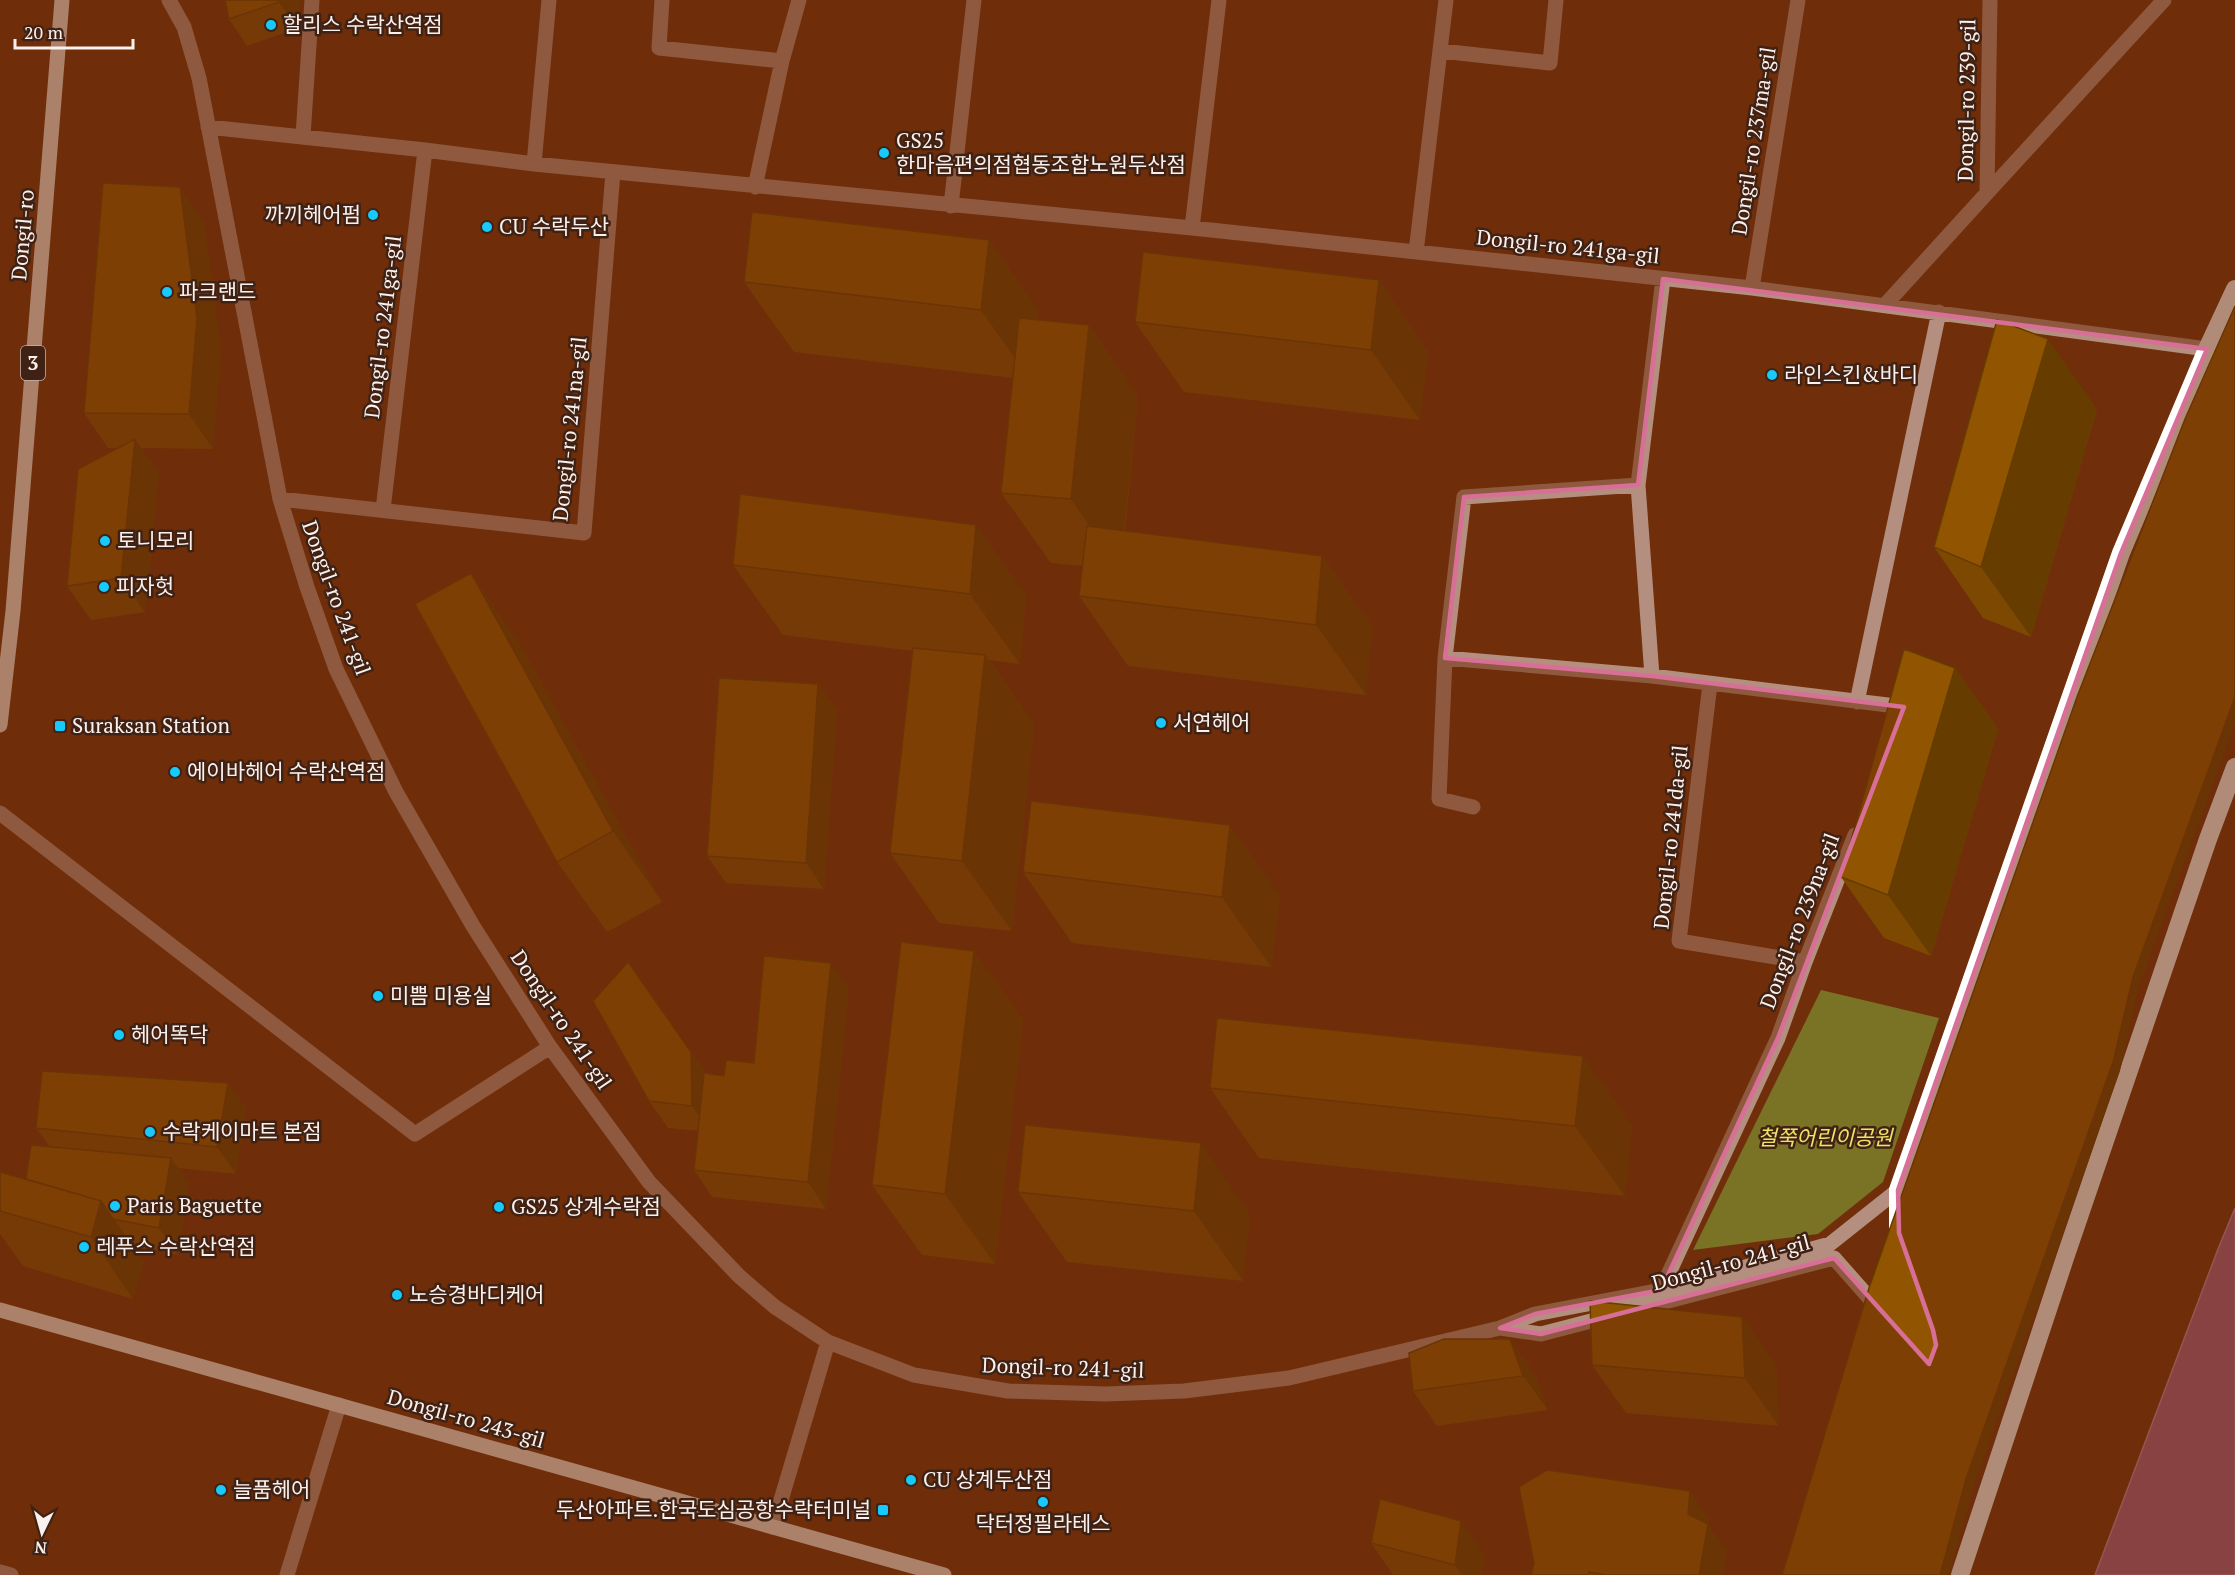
<svg xmlns="http://www.w3.org/2000/svg" width="2235" height="1575" font-family="'PT Serif','Noto Sans KR',serif">
	<style>
		.green { fill: #7a7325 }
		.water { fill: #a75b88; stroke: #c088a7; stroke-width: 1.5 }
		.lines { fill: none; stroke-linecap: round; stroke-linejoin: round }
		.minor { stroke: #b48f7f; stroke-width: 15 }
		.major { stroke: #f7e7e0; stroke-width: 15 }
		.highway { stroke: #fff; stroke-width: 18 }
		.wall { fill: #7d4902 }
		.shaded-wall { fill: #663c01 }
		.building { fill: #915502; stroke: #663c01; stroke-width: 1.5 }
		.marked { fill: none; stroke: #d86f96; stroke-width: 4.5; stroke-linejoin: round }
		.poi-dot { fill: #17cafb; stroke: #402214; stroke-width: 2 }
		.labels { text-anchor: middle; stroke-width: 5; stroke-linejoin: round; paint-order: stroke }
		.shield { fill: #402214; stroke: #c2b3ad; stroke-width: 1.5 }
		.shield-label { font-size: 20px; font-weight: bold; fill: #faf1ee }
		.poi-label { font-size: 21px; fill: #faf1ee; stroke: #402214; text-anchor: start }
		.street-label { font-size: 21px; fill: #faf1ee; stroke: #402214 }
		.park-label { font-size: 21px; font-style: italic; fill: #ede368; stroke: #402214 }
	</style>
	<rect width="100%" height="100%" fill="#702e0a"/>
	<!-- green -->
	<path class="green" d="M1821,990l118,28 -56,164 -65,52 -125,16z"/>
	<!-- water -->
	<path class="water" d="M2235,1208v367h-140l123,-326z"/>
	<g class="lines">
		<!-- minor -->
		<path class="minor" d="M169,0l15,27 15,51 81,421 27,88 29,82 60,123 77,134 77,121 99,135 90,94 36,31 53,35 86,33 94,16 98,3 78,-3 105,-13 211,-50
			M662,0l-3,48 123,13
			M1441,51l109,12 6,-63
			M208,127l217,23 109,14 658,64 560,60 455,61
			M303,136l9,-136
			M534,164l15,-164
			M755,187l27,-126 17,-61
			M1987,193l177,-193
			M951,206l23,-206
			M1192,228l27,-228
			M1416,252l30,-252
			M1752,288l46,-288
			M1885,305l102,-112 3,-193
			M280,499l304,34 29,-361
			M383,510l42,-360
			M1445,658l19,-161 174,-12
			M1652,676l-14,-191 25,-206
			M1710,684l-31,257 126,21
			M1857,702l82,-390
			M1473,807l-34,-8 6,-141 207,18 252,31 -2,5
			M0,813l415,321 135,-87
			M1661,1290l117,-252 27,-76 50,-127
			M1879,1309l-45,-51 -293,76 -41,-6 35,-14 126,-24 169,-46 68,-54
			M773,1527l55,-185
			M0,1572l11,3
			M287,1575l52,-170"/>
		<!-- major -->
		<path class="major" d="M0,725l13,-114 49,-611
			M0,1310l944,265"/>
		<!-- highway -->
		<path class="highway" d="M1898,1228v-38l223,-637 86,-204 28,-60
			M1960,1575l105,-317 143,-419 27,-72"/>
	</g>
	<!-- wall -->
	<path class="wall" d="M225,0h74l-1,28 -51,18 -18,-27z
		M204,222l17,131 -8,96 -72,-1 18,26 -14,138 -54,8 -24,-34 52,-138h-11l-24,-35z
		M989,240l50,71 -2,9 52,5 49,70 -13,136 197,25 50,70 -6,69 -238,-29 -49,-70 3,-30 -31,-3 -50,-70 12,-115 -219,-26 -50,-70z
		M1379,280l49,71 -8,69 -236,-28 -49,-70z
		M2097,409l-66,228 -48,-19 -49,-71z
		M976,525l50,70 -6,69 -31,-4 45,65 -22,206 -73,-8 -49,-70 23,-202 -130,-16 -50,-70z
		M520,644l142,258 -55,30 -50,-70z
		M1955,668l43,61 -67,227 -47,-18 -43,-61z
		M818,684l19,27 -13,178 -98,-6 -19,-27z
		M1023,872l257,23 -9,72 -199,-24z
		M974,951l49,70 -28,243 -73,-9 -50,-70z
		M628,962l79,112 17,2 30,-13 95,-74 -23,220 -114,-12 -18,-27 4,-39 -30,-3 -19,-27z
		M1583,1056l49,71 -7,69 -366,-38 -49,-70z
		M228,1083l18,26 -10,65 -58,-6 11,16 -11,71 -46,-10 12,17 -11,37 -110,-33 -23,-32v-62l26,7 24,-32 -14,-19z
		M1018,1192l232,22 -7,67 -176,-19z
		M1510,1339l24,34 14,37 -111,16 -24,-35z
		M1776,1364l3,62 -153,-13 -34,-48z
		M1709,1518l-1,6 19,27 -4,24h-192z
		M1461,1521l24,35 -3,19h-89l-22,-32z"/>
	<!-- shaded-wall -->
	<path class="shaded-wall" d="M279,0h20l-1,28 -19,-26z
		M180,187l24,35 17,131 -8,96 -24,-35z
		M989,240l50,71 -9,69 -49,-70z
		M1379,280l49,71 -8,69 -49,-70z
		M1089,325l49,70 -18,175 -49,-71z
		M2048,339l49,70 -66,228 -50,-70z
		M135,439l24,35 -14,138 -24,-34z
		M976,525l50,70 -6,69 -50,-70z
		M1322,556l50,70 -6,69 -50,-70z
		M471,573l49,71 142,258 -49,-71z
		M985,655l49,70 -22,206 -50,-70z
		M1955,668l43,61 -67,227 -43,-61z
		M818,684l19,27 -13,178 -18,-26z
		M2235,697v27l-96,262 -19,85 -147,418 -24,86h-9l26,-96 167,-502z
		M1230,825l50,70 -9,72 -49,-70z
		M974,951l49,70 -28,243 -50,-70z
		M831,963l18,26 -23,220 -18,-27z
		M691,1052l19,26 1,55 -19,-27z
		M1583,1056l49,71 -7,69 -50,-70z
		M228,1083l18,26 -10,65 -19,-27z
		M1201,1143l49,71 -7,67 -49,-70z
		M171,1158l18,26 -11,71 -19,-27z
		M101,1201l43,61 -11,37 -42,-62z
		M1742,1317l34,47 3,62 -34,-48z
		M1510,1339l24,34 14,37 -25,-34z
		M1690,1491l19,27 -2,12 1,-6 19,27 -4,24h-24l-11,-61z
		M1461,1521l24,35 -3,19h-20l-7,-10z"/>
	<!-- building -->
	<path class="building" d="M225,0h54v2l-50,17z
		M103,183l77,4 17,132 -8,95 -105,-1z
		M752,212l237,28 -8,70 -237,-28z
		M1143,252l236,28 -8,70 -236,-28z
		M2235,306v391l-102,280 -20,85 -147,417 -26,96h-158l87,-287 208,-591 108,-278z
		M1019,318l70,7 -18,174 -70,-6z
		M1997,320l51,19 -67,228 -47,-20z
		M135,439l-14,139 -54,8 11,-117z
		M740,494l236,31 -6,69 -237,-29z
		M1087,526l235,30 -6,69 -237,-29z
		M471,573l142,258 -56,31 -142,-258z
		M913,648l72,7 -23,206 -72,-8z
		M1904,649l51,19 -67,227 -47,-18z
		M719,678l99,6 -12,179 -99,-7z
		M1031,801l199,24 -8,72 -199,-25z
		M901,942l73,9 -29,243 -73,-9z
		M764,956l67,7 -23,219 -114,-12 10,-97 20,3 2,-16 28,3z
		M628,962l63,90 1,54 -43,-5 -56,-100z
		M1217,1018l366,38 -8,70 -365,-38z
		M42,1071l186,12 -11,64 -181,-19z
		M1025,1125l176,18 -7,68 -176,-19z
		M31,1145l140,13 -12,70 -46,-9 -12,-18 -75,-22z
		M0,1172l101,29 -10,36 -91,-26z
		M1590,1301l152,16 3,61 -153,-13z
		M1444,1339h66l13,37 -110,15 -4,-38z
		M1547,1470l143,21 -2,23 20,10 -9,51h-93l-17,-3 -1,3h-57l3,-12 -15,-76z
		M1380,1499l81,22 -6,44 -84,-22z"/>
	<!-- marked area -->
	<path d="M0 0H2235V1575H0ZM1663,279l544,70 -86,204 -223,637 1,43 34,97 3,15 -7,19 -95,-106 -293,76 -41,-6 35,-14 126,-24 117,-252 126,-331 -252,-31 -207,-18 19,-161 174,-12z" fill="#702e0a" fill-opacity=".55" fill-rule="evenodd"/>
	<path class="marked" d="M1663,279l544,70 -86,204 -223,637 1,43 34,97 3,15 -7,19 -95,-106 -293,76 -41,-6 35,-14 126,-24 117,-252 126,-331 -252,-31 -207,-18 19,-161 174,-12z"/>
	<!-- markers -->
	<g class="poi-dot">
		<circle cx="271" cy="25" r="6"/>
		<circle cx="884" cy="153" r="6"/>
		<circle cx="373" cy="215" r="6"/>
		<circle cx="487" cy="227" r="6"/>
		<circle cx="167" cy="292" r="6"/>
		<circle cx="1772" cy="375" r="6"/>
		<circle cx="105" cy="541" r="6"/>
		<circle cx="104" cy="587" r="6"/>
		<circle cx="1161" cy="723" r="6"/>
		<rect x="54" y="720" width="12" height="12" rx="3"/>
		<circle cx="175" cy="772" r="6"/>
		<circle cx="378" cy="996" r="6"/>
		<circle cx="119" cy="1035" r="6"/>
		<circle cx="150" cy="1132" r="6"/>
		<circle cx="115" cy="1206" r="6"/>
		<circle cx="499" cy="1207" r="6"/>
		<circle cx="84" cy="1247" r="6"/>
		<circle cx="397" cy="1295" r="6"/>
		<circle cx="911" cy="1480" r="6"/>
		<circle cx="221" cy="1490" r="6"/>
		<circle cx="1043" cy="1502" r="6"/>
		<rect x="877" y="1504" width="12" height="12" rx="3"/>
	</g>
	<g class="labels">
		<!-- shield labels -->
		<rect class="shield" x="21" y="346" width="24" height="34" rx="4.5"/>
		<g class="shield-label">
			<text x="33" y="370">3</text>
		</g>
		<!-- poi labels -->
		<g class="poi-label">
			<text x="283" y="32">할리스 수락산역점</text>
			<text x="896" y="148">GS25<tspan x="896" dy="24">한마음편의점협동조합노원두산점</tspan></text>
			<text x="361" y="222" text-anchor="end">까끼헤어펌</text>
			<text x="499" y="234">CU 수락두산</text>
			<text x="179" y="299">파크랜드</text>
			<text x="1784" y="382">라인스킨&amp;바디</text>
			<text x="117" y="548">토니모리</text>
			<text x="116" y="594">피자헛</text>
			<text x="1173" y="730">서연헤어</text>
			<text x="72" y="733">Suraksan Station</text>
			<text x="187" y="779">에이바헤어 수락산역점</text>
			<text x="390" y="1003">미쁨 미용실</text>
			<text x="131" y="1042">헤어똑닥</text>
			<text x="162" y="1139">수락케이마트 본점</text>
			<text x="127" y="1213">Paris Baguette</text>
			<text x="511" y="1214">GS25 상계수락점</text>
			<text x="96" y="1254">레푸스 수락산역점</text>
			<text x="409" y="1302">노승경바디케어</text>
			<text x="923" y="1487">CU 상계두산점</text>
			<text x="233" y="1497">늘품헤어</text>
			<text x="871" y="1517" text-anchor="end">두산아파트.한국도심공항수락터미널</text>
			<text x="1043" y="1531" text-anchor="middle">닥터정필라테스</text>
		</g>
		<!-- street labels -->
		<g class="street-label">
			<text transform="translate(1967 100) rotate(-89)" y="7">Dongil-ro 239-gil</text>
			<text transform="translate(1754 141) rotate(-81)" y="7">Dongil-ro 237ma-gil</text>
			<text transform="translate(23 235) rotate(-85)" y="7">Dongil-ro</text>
			<text transform="translate(1568 247) rotate(6)" y="7">Dongil-ro 241ga-gil</text>
			<text transform="translate(383 327) rotate(-83)" y="7">Dongil-ro 241ga-gil</text>
			<text transform="translate(570 429) rotate(-84)" y="7">Dongil-ro 241na-gil</text>
			<text transform="translate(336 598) rotate(70)" y="7">Dongil-ro 241-gil</text>
			<text transform="translate(1671 837) rotate(-84)" y="7">Dongil-ro 241da-gil</text>
			<text transform="translate(1800 921) rotate(-69)" y="7">Dongil-ro 239na-gil</text>
			<text transform="translate(561 1020) rotate(56)" y="7">Dongil-ro 241-gil</text>
			<text transform="translate(1731 1263) rotate(-15)" y="7">Dongil-ro 241-gil</text>
			<text transform="translate(1063 1368) rotate(2)" y="7">Dongil-ro 241-gil</text>
			<text transform="translate(466 1419) rotate(16)" y="7">Dongil-ro 243-gil</text>
		</g>
		<!-- park labels -->
		<g class="park-label">
			<text x="1825" y="1145">철쭉어린이공원</text>
		</g>
	</g>
	<!-- north arrow -->
	<g transform="translate(42 1533) rotate(185)" stroke="#402214" stroke-width="4.5" paint-order="stroke">
	<path d="M0-4.5L10 22L0 15L-10 22Z" fill="#faf1ee"/>
	<text y="-9" font-size="16" font-weight="bold" text-anchor="middle" fill="#faf1ee">N</text>
	</g>
	<!-- scale -->
	<path d="M15 39v9h118v-9" fill="none" stroke="#faf1ee" stroke-width="3"/>
	<text x="24" y="39" font-size="18" fill="#faf1ee" stroke="#402214" stroke-width="4.5" paint-order="stroke">20 m</text>
</svg>
